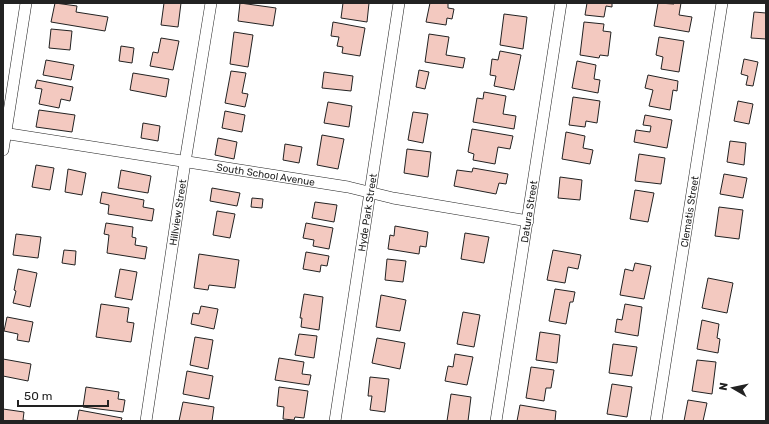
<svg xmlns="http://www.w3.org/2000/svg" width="769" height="424" font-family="Rubik,sans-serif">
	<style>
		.building { fill: #f3c9c0; stroke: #222 }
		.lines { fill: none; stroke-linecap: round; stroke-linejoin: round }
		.street-casing { stroke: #222; stroke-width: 12 }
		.street { stroke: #fff; stroke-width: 11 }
		.labels { text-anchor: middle; stroke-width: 3; stroke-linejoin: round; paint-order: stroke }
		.street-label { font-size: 10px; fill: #222; stroke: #fff }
	</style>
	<rect width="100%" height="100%" fill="#fff"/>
	<!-- building -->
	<path class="building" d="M55,3l22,3 -1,6 32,5 -3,14 -54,-9z
		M164,3h17l-3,24 -17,-2z
		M240,3l36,5 -3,18 -35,-5z
		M343,3h26l-2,19 -26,-4z
		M430,3h18v5l6,1 -2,10 -5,-1 -1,7 -20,-3z
		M587,3h25v4l-6,-1 -2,11 -19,-2z
		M658,3l16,1v-1h7l-2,12 13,2 -3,15 -35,-6z
		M754,12l12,1v26l-15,-1z
		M504,14l23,3 -4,32 -23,-4z
		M333,22l32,6 -5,28 -18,-3 1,-6 -6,-1 2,-9 -8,-1z
		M584,22l20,2 -1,7 8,1 -3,24 -8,-1 -1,3 -19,-3z
		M51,29l21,2 -2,19 -21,-2z
		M234,32l19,3 -5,32 -18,-3z
		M429,34l20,3 -3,18 19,3 -2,10 -38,-6z
		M659,37l25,4 -5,31 -18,-3 2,-12 -7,-2z
		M161,38l18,3 -6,29 -23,-4 3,-14 5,1z
		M121,46l13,2 -2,15 -13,-2z
		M500,51l21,4 -7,35 -20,-4 2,-10 -6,-1 2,-16 6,1z
		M744,59l14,3 -5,24 -7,-1 2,-9 -7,-2z
		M46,60l28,5 -3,15 -28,-5z
		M577,61l19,4 -2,14 6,1 -2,13 -26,-5z
		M419,70l10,2 -4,17 -9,-2z
		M231,71l15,2 -4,20 6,1 -3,13 -20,-4z
		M324,72l29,4 -2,15 -29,-3z
		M133,73l36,6 -3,18 -36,-7z
		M648,75l30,6 -1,10 -4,-1 -3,20 -21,-4 4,-16 -8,-2z
		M37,80l36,7 -3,14 -9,-2 -2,9 -20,-4 3,-15 -7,-1z
		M484,92l22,4 -3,18 13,2 -2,13 -41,-7 4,-24 6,1z
		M573,97l27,4 -3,22 -11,-2 -1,6 -16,-2z
		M738,101l15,3 -4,20 -15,-3z
		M328,102l24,4 -3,21 -25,-4z
		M39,110l36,5 -3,17 -36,-5z
		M225,111l20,4 -3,17 -20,-4z
		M413,112l15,2 -5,29 -15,-3z
		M645,115l27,5 -5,28 -33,-6 2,-12 14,2 1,-6 -8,-1z
		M143,123l17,3 -2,15 -17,-3z
		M472,129l41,7 -3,13 -12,-2 -3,17 -22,-4 1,-6 -6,-2z
		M566,132l19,4 -2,12 10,2 -3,14 -28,-5z
		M322,135l22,4 -6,30 -21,-4z
		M218,138l19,4 -3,17 -19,-4z
		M730,141l16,2 -2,22 -17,-3z
		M285,144l17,3 -3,16 -16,-3z
		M407,149l24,3 -3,25 -24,-4z
		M639,154l26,4 -4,26 -26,-3z
		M36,165l18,3 -4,22 -18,-3z
		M473,168l35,6 -2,10 -7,-1 -3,11 -42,-8 3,-16 15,2z
		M68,169l18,4 -4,22 -17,-3z
		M121,170l30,6 -3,17 -30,-5z
		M724,174l23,4 -4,20 -23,-4z
		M560,177l22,3 -2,20 -22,-2z
		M212,188l28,5 -3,13 -27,-5z
		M635,190l19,3 -6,29 -18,-3z
		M102,192l42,8 -1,7 11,2 -2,12 -44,-7 1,-9 -9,-2z
		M252,198l11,1 -1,9 -11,-1z
		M315,202l22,3 -3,17 -22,-4z
		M719,207l24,3 -4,29 -24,-3z
		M217,211l18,3 -5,24 -17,-3z
		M106,223l27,4 -1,10 4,1 -1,7 12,2 -2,12 -38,-6 2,-18 -5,-1z
		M306,223l27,5 -4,21 -16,-3 1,-6 -11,-2z
		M395,226l33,6 -2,15 -6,-1 -1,8 -31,-5 2,-14 4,1z
		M465,233l24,4 -5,26 -23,-4z
		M16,234l25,3 -3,21 -25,-3z
		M64,250l12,1 -1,14 -13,-2z
		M553,250l28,5 -3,14 -10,-2 -3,16 -18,-3z
		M306,252l23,4 -2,10 -6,-1 -1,7 -17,-3z
		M199,254l40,6 -4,28 -26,-3 -1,5 -14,-2z
		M387,259l19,2 -3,21 -18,-2z
		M635,263l16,3 -7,33 -24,-4 5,-26 8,2z
		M18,269l19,4 -7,34 -17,-4 3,-12 -2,-1z
		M120,269l17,3 -5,28 -17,-3z
		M708,278l25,5 -6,30 -25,-5z
		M555,289l20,3 -2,10h-3l-4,22 -17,-3z
		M304,294l19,3 -4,33 -18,-3 1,-9h-2z
		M381,295l25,5 -6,31 -24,-4z
		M101,304l28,4 -2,14 7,1 -3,19 -35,-5z
		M625,304l17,3 -4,29 -23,-4 2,-13 5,1z
		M201,306l17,3 -4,20 -23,-5 2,-11 6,1z
		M463,312l17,3 -6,32 -17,-3z
		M7,317l26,5 -4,20 -12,-2 1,-6 -14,-3z
		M702,320l17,4 -2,14 3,1 -2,14 -21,-4z
		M540,332l20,3 -3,28 -21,-3z
		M299,334l18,2 -3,22 -19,-3z
		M195,337l18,3 -5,29 -18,-4z
		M377,338l28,5 -5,26 -28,-6z
		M613,344l24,3 -5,29 -23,-3z
		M455,354l18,3 -6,28 -22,-4 3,-15 5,1z
		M279,358l25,4 -2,12 9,1 -2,10 -34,-5z
		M3,359l28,5 -3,17 -25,-5z
		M697,360l19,2 -4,32 -20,-3z
		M531,367l23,3 -3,18h-5l-2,13 -18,-3z
		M187,371l26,5 -4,23 -26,-5z
		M370,377l19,2 -4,33 -15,-2 2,-14h-4z
		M612,384l20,3 -5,30 -20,-3z
		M86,387l33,5 -1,7 7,1 -2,12 -40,-5z
		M279,387l29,4 -4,27 -9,-1 -1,3 -11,-1 1,-12 -7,-1z
		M451,394l20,3 -3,24h-21z
		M688,400l19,3 -4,18h-19z
		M183,402l31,5 -2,14h-33z
		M520,405l36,6 -1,10h-38z
		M3,409l21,3 -1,8 8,1h-28z
		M79,410l43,8 -1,3h-44z"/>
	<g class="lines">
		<defs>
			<g id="street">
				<path id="s1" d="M3,133l345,54 45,11 135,23"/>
				<path d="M3,150l23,-147"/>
				<path id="s2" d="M146,421l39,-259 26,-159"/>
				<path id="s3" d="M335,421l64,-418"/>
				<path id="s4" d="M496,421l65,-418"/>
				<path id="s5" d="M656,421l66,-418"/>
			</g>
		</defs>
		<!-- street casing -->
		<use href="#street" class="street-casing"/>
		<!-- street -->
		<use href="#street" class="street"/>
	</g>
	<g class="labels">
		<!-- street labels -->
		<g class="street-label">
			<text dy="4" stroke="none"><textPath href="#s1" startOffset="266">South School Avenue</textPath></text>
			<text dy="4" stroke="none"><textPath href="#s2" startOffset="211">Hillview Street</textPath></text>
			<text dy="4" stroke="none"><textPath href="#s3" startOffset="211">Hyde Park Street</textPath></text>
			<text dy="4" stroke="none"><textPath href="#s4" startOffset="212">Datura Street</textPath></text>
			<text dy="4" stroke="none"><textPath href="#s5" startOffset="212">Clematis Street</textPath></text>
		</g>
	</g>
	<!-- border -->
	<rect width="769" height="424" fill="none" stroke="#222222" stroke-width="8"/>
	<!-- north arrow -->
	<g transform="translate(733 388) rotate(279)" stroke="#ffffff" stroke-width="3" paint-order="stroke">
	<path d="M0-3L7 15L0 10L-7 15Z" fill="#222222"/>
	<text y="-6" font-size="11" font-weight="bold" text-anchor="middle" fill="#222222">N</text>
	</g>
	<!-- scale -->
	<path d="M18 400v6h90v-6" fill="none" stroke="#222222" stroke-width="2"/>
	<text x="24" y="400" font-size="12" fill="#222222" stroke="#ffffff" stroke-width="3" paint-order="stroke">50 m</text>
</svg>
